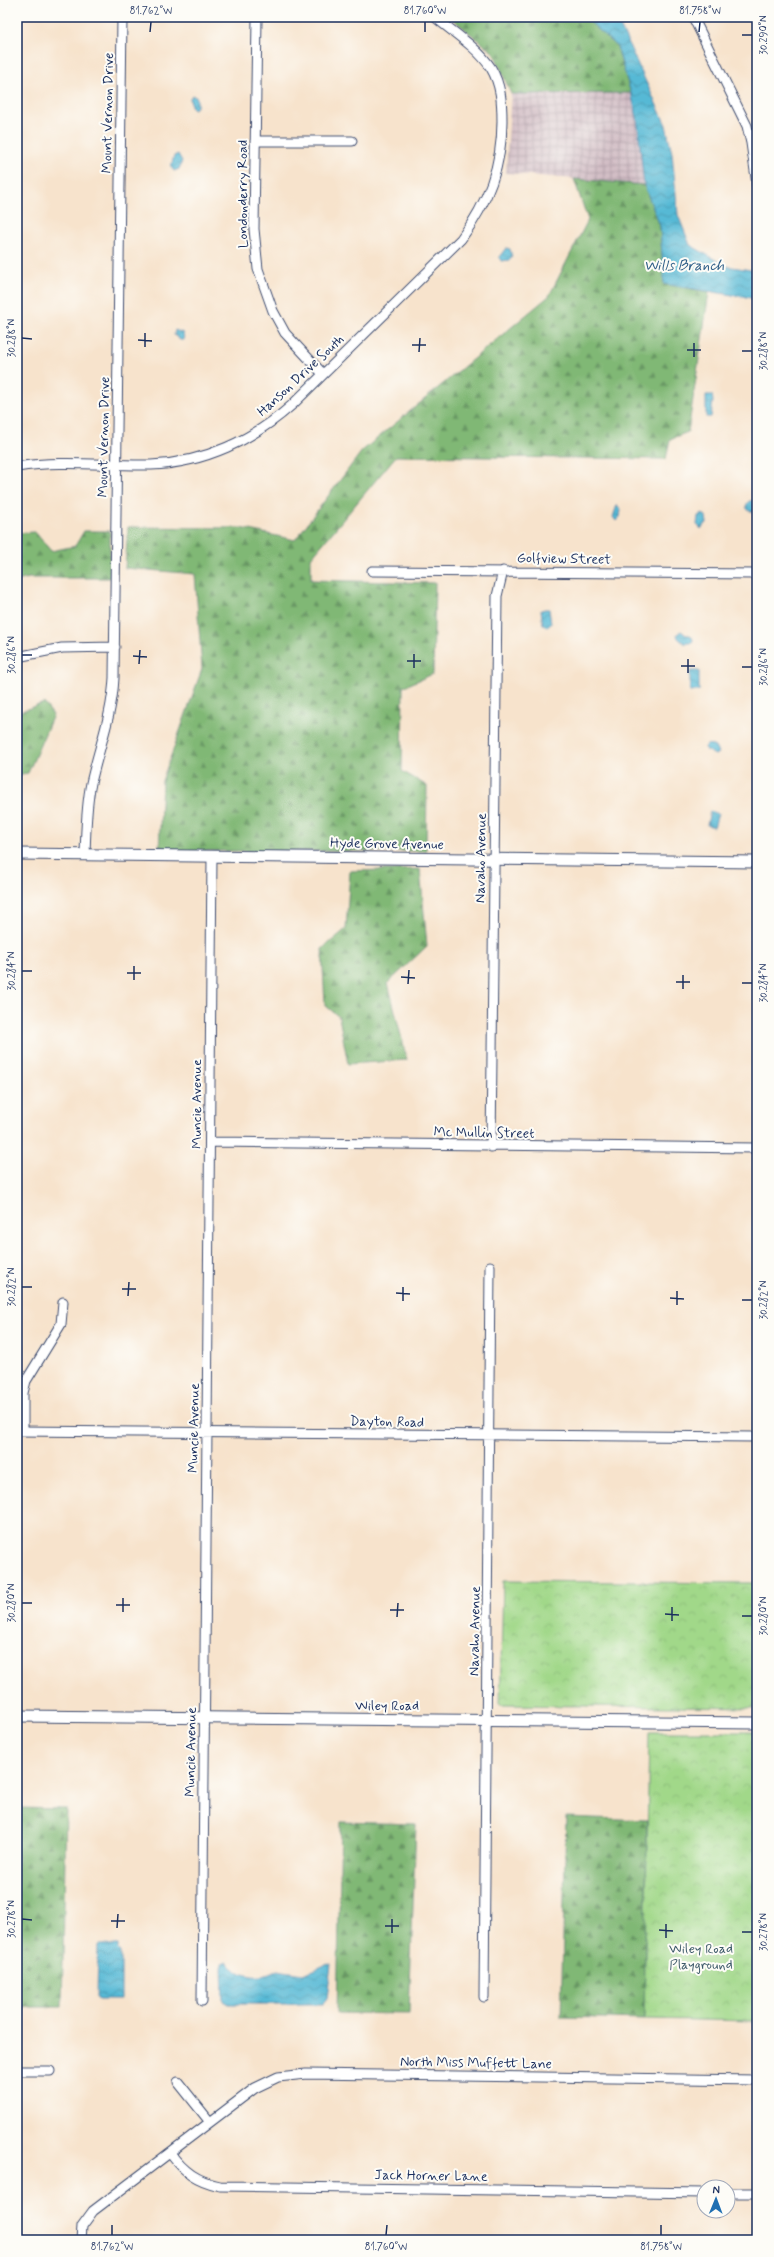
<svg xmlns="http://www.w3.org/2000/svg" width="774" height="2257" font-family="Mynerve,sans-serif">
	<style>
		.industrial { fill: url(#industrial-grid) }
		.forest { fill: url(#forest-firs); stroke: #4e746a }
		.park { fill: url(#park-crowns); stroke: #5e8474 }
		.water { fill: url(#water-waves); stroke: #39749a }
		.lines { fill: none; stroke-linecap: round; stroke-linejoin: round }
		.minor-casing { stroke: #3c4a6e; stroke-width: 11 }
		.tertiary-casing { stroke: #3c4a6e; stroke-width: 13 }
		.minor { stroke: #fff; stroke-width: 9 }
		.tertiary { stroke: #fff; stroke-width: 11 }
		.ticks { fill: none; stroke: #1b2f5e; stroke-width: 1.5 }
		.labels { text-anchor: middle; stroke-width: 4; stroke-linejoin: round; paint-order: stroke }
		.street-label { font-size: 14px; fill: #1b2f5e; stroke: #fdfcf7 }
		.park-label { font-size: 14px; fill: #3c5969; stroke: #fdfcf7 }
		.water-label { font-size: 15px; font-style: italic; fill: #305f88; stroke: #fdfcf7 }
		.neatline { fill: none; stroke: #1b2f5e; stroke-width: 1.5 }
		.ticks-label { font-size: 10px; text-anchor: middle; fill: #1b2f5e }
	</style>
	<defs>
		<pattern id="industrial-grid" width="8" height="8" patternUnits="userSpaceOnUse"><rect width="8" height="8" fill="#d2bdc5"/><path d="M0 4h8M4 0v8" fill="none" stroke="#aa9aa3"/></pattern>
		<pattern id="forest-firs" width="22" height="20" patternUnits="userSpaceOnUse"><rect width="22" height="20" fill="#80b875"/><path d="M5 1l3.5 6h-7zM16 11l3.5 6h-7z" fill="#689663"/></pattern>
		<pattern id="park-crowns" width="20" height="18" patternUnits="userSpaceOnUse"><rect width="20" height="18" fill="#a1d889"/><path d="M2 6a3 3 0 1 1 6 0M12 15a3 3 0 1 1 6 0" fill="none" stroke="#8aba79"/></pattern>
		<pattern id="water-waves" width="16" height="10" patternUnits="userSpaceOnUse"><rect width="16" height="10" fill="#57b9d5"/><path d="M0 5q4-4 8 0t8 0" fill="none" stroke="#4797b0"/></pattern>
	</defs>
	<rect width="100%" height="100%" fill="#fdfcf7"/>
	<filter id="ink" filterUnits="userSpaceOnUse"><feTurbulence type="fractalNoise" baseFrequency=".025" numOctaves="2"/><feDisplacementMap in="SourceGraphic" scale="8" xChannelSelector="R" yChannelSelector="G"/><feConvolveMatrix kernelMatrix="1 2 1 2 8 2 1 2 1" color-interpolation-filters="sRGB"/></filter>
	<filter id="wash" filterUnits="userSpaceOnUse"><feTurbulence type="fractalNoise" baseFrequency=".012" numOctaves="4" result="noise"/><feDisplacementMap in="SourceGraphic" scale="16" xChannelSelector="R" yChannelSelector="G"/><feGaussianBlur stdDeviation="0.9" result="paint"/><feColorMatrix in="noise" values="0 0 0 0 0 0 0 0 0 0 0 0 0 0 0 0 0 1.4 0 .05"/><feComposite in="paint" operator="in"/></filter>
	<g filter="url(#wash)">
		<rect width="100%" height="100%" fill="#f7e3cc"/>
		<!-- industrial -->
		<path class="industrial" d="M631,93l6,24 7,68 -138,-12 5,-79z"/>
		<!-- forest -->
		<path class="forest" d="M450,17h135l32,30 14,46 -120,1 -17,-41z
			M574,179l70,6 16,41 4,58 45,8 -21,140 -18,7 -4,20 -270,-3 -85,102v22l124,3 -2,91 -30,13 -1,84 25,15 -1,65h-267l3,-70 40,-112 -7,-95 -70,-6 3,-41 113,1 54,12 67,-89 187,-155 39,-76z
			M84,531h26v47h-81l-12,3v-48l18,-1 16,19 24,-5z
			M44,703l9,12 -25,58 -11,2v-62z
			M420,869l7,77 -39,37 19,77 -59,4 -9,-47 -14,-12 -3,-56 24,-20 4,-58z
			M17,1808l49,1 -4,198h-45z
			M566,1817l81,3 -3,199 -83,-2z
			M341,1822l75,2 -7,190 -72,-1z"/>
		<!-- park -->
		<path class="park" d="M503,1581l254,2v125l-257,-3z
			M649,1732h108v289l-113,-2z"/>
		<!-- water -->
		<path class="water" d="M585,17h31l50,108 6,28 6,62 12,30 36,21 31,5v28l-93,-15 -4,-58 -16,-41 -7,-68 -6,-24 -14,-46z
			M192,95l5,3v9l-3,2 -3,-3 -1,-8z
			M178,154l4,7 -3,8 -5,2 -3,-4 3,-11z
			M506,248l4,1 2,8 -2,3 -9,1 -2,-4z
			M175,330l8,3 1,7h-4l-6,-5z
			M706,395h6l1,6 -2,16h-5z
			M746.5 506a5.5 5.5 0 1 1 11 0a5.5 5.5 0 1 1-11 0Z
			M617,505l4,4 -1,8 -4,4 -3,-4z
			M702,513l4,3 1,7 -6,6 -4,-4 1,-9z
			M545,609h4l2,15 -4,3 -4,-2 -2,-15z
			M681,631l5,4h4l3,4 -1,4h-8l-6,-5 -1,-4z
			M690,671h9v20h-9z
			M708,744l7,3 3,6 -3,2 -9,-5 -1,-3z
			M710,811l8,3 -4,13 -7,-2z
			M98,1945h20v4l3,3v47h-24z
			M227,1962c12,15 33,19 50,8l27,4 24,-11 3,1 -4,35 -4,5h-95l-5,-3 -1,-37z"/>
	</g>
	<g filter="url(#ink)">
		<g class="lines">
			<defs>
				<path id="minor" d="M257,17l-3,212 4,40 15,42 12,22 38,41
					M693,17l54,109 4,17 6,42
					M255,141h97
					M17,467c45,-7 89,-1 134,-2 53,-2 102,-25 141,-60l169,-166c27,-37 41,-73 41,-118 0,-19 -1,-36 -11,-53 -14,-21 -37,-35 -56,-51
					M372,571l385,3
					M17,657l45,-9 53,-1
					M85,854c1,-23 1,-47 6,-71 8,-36 21,-67 23,-105l8,-661
					M210,1142l547,6
					M491,1147l6,-551 6,-25
					M17,1431l740,6
					M23,1431v-38l3,-12 35,-57 2,-22
					M484,1997l6,-731
					M202,2001l10,-1145
					M17,2071h33
					M178,2082l32,40
					M170,2153c14,19 27,28 50,33l484,7
					M728,2193h29
					M81,2240l1,-14 11,-15 162,-123 23,-11 28,-3 451,6"/>
				<path id="tertiary" d="M17,854l740,8
					M17,1716l740,7"/>
			</defs>
			<!-- minor casing -->
			<use href="#minor" class="minor-casing"/>
			<!-- tertiary casing -->
			<use href="#tertiary" class="tertiary-casing"/>
			<!-- minor -->
			<use href="#minor" class="minor"/>
			<!-- tertiary -->
			<use href="#tertiary" class="tertiary"/>
		</g>
	</g>
	<!-- ticks -->
	<path class="ticks" d="M150,32l1,-10M425,32v-10M699,32l1,-10M742,35h10M22,338l10,1M138,340l14,1M412,345h14M145,347v-14M687,350h14M742,351h10M419,352l1,-14M694,357v-14M22,655h10M133,656l14,1M407,661h14M139,664l1,-14M681,666h14M742,667h10M414,668v-14M688,673v-14M22,971h10M127,973h14M401,977l14,1M134,980v-14M676,982h14M742,983h10M408,984l1,-14M683,989v-14M22,1287h10M122,1289h14M396,1293l14,1M128,1296l1,-14M670,1298l14,1M742,1300h10M403,1301v-14M677,1305v-14M22,1603h10M116,1605h14M390,1610h14M123,1612v-14M665,1614l14,1M742,1616h10M397,1617l1,-14M672,1621v-14M22,1919l10,1M111,1921h14M385,1926h14M117,1928l1,-14M659,1930l14,1M742,1932h10M392,1933v-14M666,1938v-14M112,2235v-10M386,2235l1,-10M661,2235v-10"/>
	<g class="labels">
		<!-- street labels -->
		<g class="street-label">
			<text transform="translate(107 113) rotate(-89)" y="5">Mount Vernon Drive</text>
			<text transform="translate(242 194) rotate(-90)" y="5">Londonderry Road</text>
			<text transform="translate(300 375) rotate(-43)" y="5">Hanson Drive South</text>
			<text transform="translate(103 437) rotate(-89)" y="5">Mount Vernon Drive</text>
			<text transform="translate(564 558) rotate(1)" y="5">Golfview Street</text>
			<text transform="translate(387 843) rotate(1)" y="5">Hyde Grove Avenue</text>
			<text transform="translate(480 858) rotate(-89)" y="5">Navaho Avenue</text>
			<text transform="translate(196 1104) rotate(-90)" y="5">Muncie Avenue</text>
			<text transform="translate(484 1132) rotate(1)" y="5">Mc Mullin Street</text>
			<text transform="translate(387 1421) rotate(1)" y="5">Dayton Road</text>
			<text transform="translate(193 1428) rotate(-89)" y="5">Muncie Avenue</text>
			<text transform="translate(474 1631) rotate(-89)" y="5">Navaho Avenue</text>
			<text x="387" y="1710">Wiley Road</text>
			<text transform="translate(190 1752) rotate(-89)" y="5">Muncie Avenue</text>
			<text transform="translate(476 2062) rotate(1)" y="5">North Miss Muffett Lane</text>
			<text transform="translate(431 2175) rotate(1)" y="5">Jack Horner Lane</text>
		</g>
		<!-- park labels -->
		<g class="park-label">
			<text x="701" y="1953">Wiley Road<tspan x="701" dy="16">Playground</tspan></text>
		</g>
		<!-- water labels -->
		<g class="water-label">
			<text x="684" y="270">Wills Branch</text>
		</g>
	</g>
	<!-- margin -->
	<rect width="774" height="2257" fill="none" stroke="#fdfcf7" stroke-width="44"/>
	<!-- north arrow -->
	<g transform="translate(716 2199) rotate(1)"><circle r="19" fill="#fdfcf7" stroke="#a3aaba"/>
	<path d="M0-3L7 15L0 10L-7 15Z" fill="#1f6fb2"/>
	<text y="-6" font-size="11" font-weight="bold" text-anchor="middle" fill="#1b2f5e">N</text>
	</g>
	<rect x="22" y="22" width="730" height="2213" class="neatline"/>
	<g class="ticks-label">
		<text x="151" y="14">81.762°W</text>
		<text x="425" y="14">81.760°W</text>
		<text x="700" y="14">81.758°W</text>
		<text transform="translate(763 35) rotate(-90)" y="4">30.290°N</text>
		<text transform="translate(11 338) rotate(-90)" y="4">30.288°N</text>
		<text transform="translate(763 351) rotate(-90)" y="4">30.288°N</text>
		<text transform="translate(11 655) rotate(-90)" y="4">30.286°N</text>
		<text transform="translate(763 667) rotate(-90)" y="4">30.286°N</text>
		<text transform="translate(11 971) rotate(-90)" y="4">30.284°N</text>
		<text transform="translate(763 983) rotate(-90)" y="4">30.284°N</text>
		<text transform="translate(11 1287) rotate(-90)" y="4">30.282°N</text>
		<text transform="translate(763 1300) rotate(-90)" y="4">30.282°N</text>
		<text transform="translate(11 1603) rotate(-90)" y="4">30.280°N</text>
		<text transform="translate(763 1616) rotate(-90)" y="4">30.280°N</text>
		<text transform="translate(11 1919) rotate(-90)" y="4">30.278°N</text>
		<text transform="translate(763 1932) rotate(-90)" y="4">30.278°N</text>
		<text x="112" y="2250">81.762°W</text>
		<text x="386" y="2250">81.760°W</text>
		<text x="661" y="2250">81.758°W</text>
	</g>
</svg>
